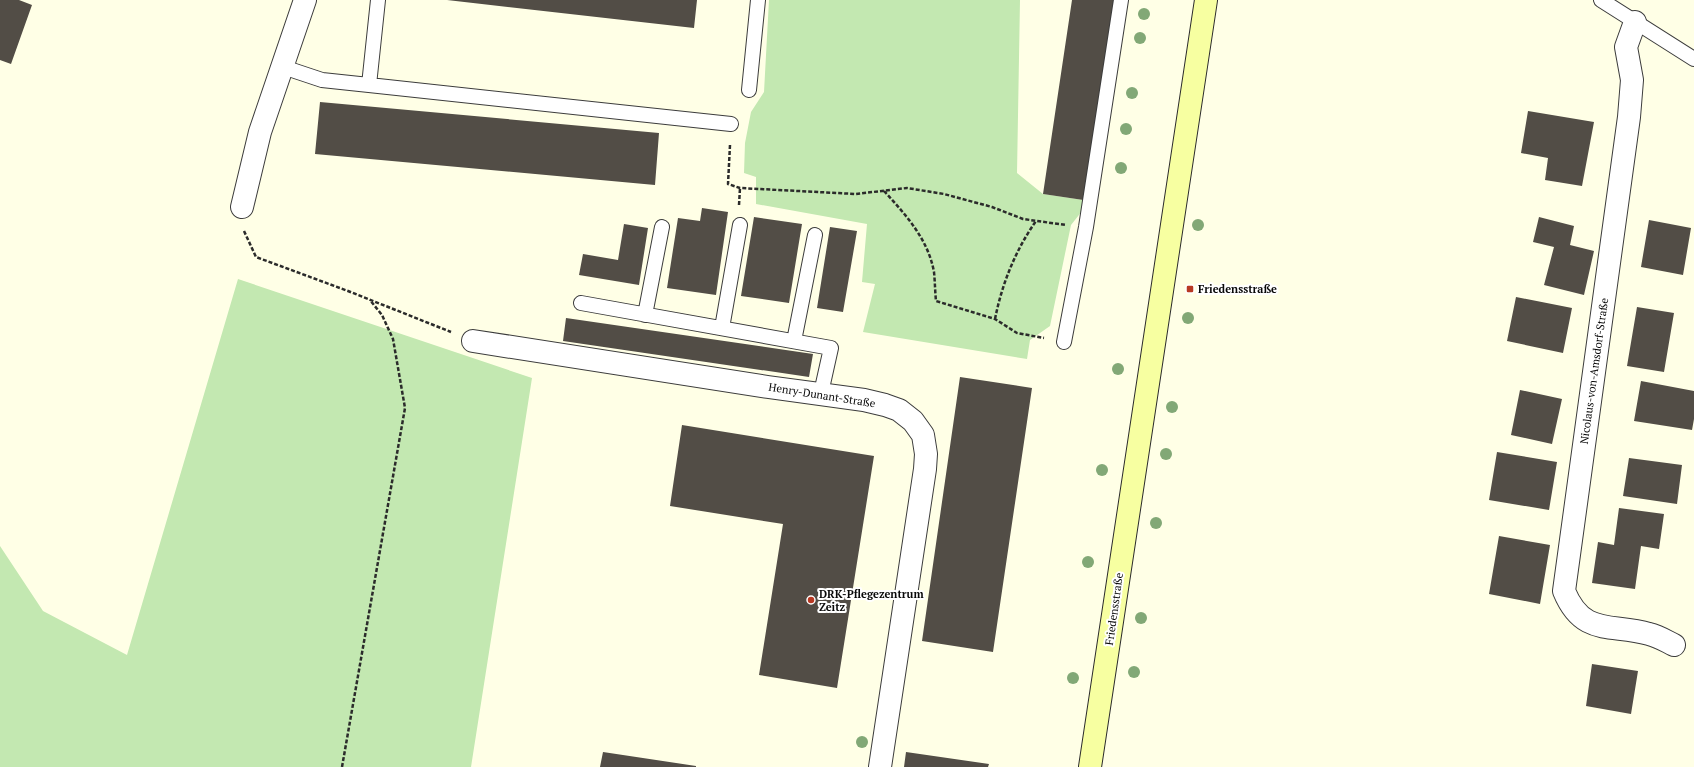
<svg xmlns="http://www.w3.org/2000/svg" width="1694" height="767" font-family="'PT Serif',serif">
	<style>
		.green { fill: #c3e8b1 }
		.building { fill: #524d46 }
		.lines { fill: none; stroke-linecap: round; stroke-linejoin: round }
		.lane-casing { stroke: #3c3c3c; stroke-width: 16 }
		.street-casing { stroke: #3c3c3c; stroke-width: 24 }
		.secondary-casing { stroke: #2b2b2b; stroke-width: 24 }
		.path { stroke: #2b2b2b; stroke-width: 2.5; stroke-dasharray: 4 2; stroke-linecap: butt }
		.lane { stroke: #fff; stroke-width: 14 }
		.street { stroke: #fff; stroke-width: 22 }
		.secondary { stroke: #f7ffa1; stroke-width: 22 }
		.tree { fill: #82a876 }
		.poi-dot { fill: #b83923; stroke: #fff; stroke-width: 1.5 }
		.labels { text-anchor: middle; stroke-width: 4; stroke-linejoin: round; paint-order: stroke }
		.poi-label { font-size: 11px; font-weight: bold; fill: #090909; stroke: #fff; text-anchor: start }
		.street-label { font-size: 11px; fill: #090909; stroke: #fff }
	</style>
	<rect width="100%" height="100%" fill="#ffffe6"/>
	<!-- green -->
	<path class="green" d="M769,0h251l-3,173 26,21 47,7 -19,24 -21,101 -20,14 -3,19 -164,-27 12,-48 -13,-2 5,-58 -111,-20v-27l-12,-4 1,-30 6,-31 13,-20z
		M238,279l294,99 -61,389h-471v-221l43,65 84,44z"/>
	<!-- building -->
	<path class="building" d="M0,0h19l13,5 -21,59 -11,-4z
		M447,0h250l-3,28z
		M1072,0h47l-29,201 -47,-7z
		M320,102l339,31 -4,52 -340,-31z
		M1528,111l66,11 -12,64 -37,-6 3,-22 -27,-5z
		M702,208l26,4 -12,83 -49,-7 11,-70 22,3z
		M754,217l48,7 -13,79 -48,-7z
		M1539,217l35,9 -4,19 24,6 -10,44 -40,-10 10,-38 -21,-5z
		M1649,220l42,8 -8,47 -42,-8z
		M624,224l24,4 -9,57 -60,-10 4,-21 35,6z
		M830,227l27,4 -14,81 -26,-4z
		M1516,297l56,11 -9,45 -56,-12z
		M1637,307l37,6 -10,59 -37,-6z
		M566,318l247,36 -4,23 -246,-36z
		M960,377l72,11 -39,264 -71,-11z
		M1641,381l53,10v28l-2,11 -58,-9z
		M1520,390l42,9 -10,45 -41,-9z
		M682,425l192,31 -37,232 -78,-13 24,-151 -113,-18z
		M1497,452l60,10 -8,48 -60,-10z
		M1629,458l53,7 -5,39 -54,-8z
		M1619,508l45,6 -5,35 -18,-3 -6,43 -43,-6 6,-41 16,3z
		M1499,536l51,9 -10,59 -51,-10z
		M1592,664l46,7 -7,43 -45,-8z
		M603,752l93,14v1h-96z
		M906,752l83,12 -1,3h-84z"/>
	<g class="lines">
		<defs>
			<path id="lane" d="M378,0l-9,85 362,39
				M1601,0l93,59
				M283,67l39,13 47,5
				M749,90l9,-90
				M581,303l250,45 -10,45
				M645,315l17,-88
				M722,328l18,-103
				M794,341l21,-106
				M1064,342l22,-115 35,-227"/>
			<path id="street" d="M1635,22l-9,25 6,33 -3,37 -65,474c19,46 47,32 85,43 9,2 17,7 25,11
				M242,207l18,-75 45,-132
				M473,341l295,46 96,13 21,5 14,5 14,11 10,14 3,19 -1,15 -45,298"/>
			<path id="secondary" d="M1090,767l116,-767"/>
		</defs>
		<!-- lane casing -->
		<use href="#lane" class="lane-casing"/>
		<!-- street casing -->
		<use href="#street" class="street-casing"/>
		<!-- secondary casing -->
		<use href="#secondary" class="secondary-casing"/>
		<!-- path -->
		<path class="path" d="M730,145l-2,39 12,4 116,6 51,-6 37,6 48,13 31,12 43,6
			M884,191c22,24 44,48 50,81 1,10 1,19 2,29l59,18 22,14 27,5
			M739,205l1,-17
			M244,231l12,26 92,34 103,41
			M995,319c7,-35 20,-68 41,-98
			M342,767l63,-359 -12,-69 -11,-24 -12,-15"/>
		<!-- lane -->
		<use href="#lane" class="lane"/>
		<!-- street -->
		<use href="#street" class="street"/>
		<!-- secondary -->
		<use href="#secondary" class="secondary"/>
	</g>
	<!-- trees -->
	<g class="tree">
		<circle cx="1144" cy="14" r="6"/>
		<circle cx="1140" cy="38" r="6"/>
		<circle cx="1132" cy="93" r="6"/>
		<circle cx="1126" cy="129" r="6"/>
		<circle cx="1121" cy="168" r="6"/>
		<circle cx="1198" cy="225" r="6"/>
		<circle cx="1188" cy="318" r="6"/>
		<circle cx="1118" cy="369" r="6"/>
		<circle cx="1172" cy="407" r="6"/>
		<circle cx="1166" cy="454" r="6"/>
		<circle cx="1102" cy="470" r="6"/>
		<circle cx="1156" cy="523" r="6"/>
		<circle cx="1088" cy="562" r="6"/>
		<circle cx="1141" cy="618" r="6"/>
		<circle cx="1134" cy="672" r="6"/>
		<circle cx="1073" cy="678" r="6"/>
		<circle cx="862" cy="742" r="6"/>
	</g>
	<!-- markers -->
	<g class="poi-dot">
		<rect x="1186" y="285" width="8" height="8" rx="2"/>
		<circle cx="811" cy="600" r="4"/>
	</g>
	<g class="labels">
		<!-- poi labels -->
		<g class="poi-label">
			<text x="1198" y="293">Friedensstraße</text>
			<text x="819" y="598">DRK-Pflegezentrum<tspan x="819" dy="13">Zeitz</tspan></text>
		</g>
		<!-- street labels -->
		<g class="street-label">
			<text transform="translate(1594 371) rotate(-82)" y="4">Nicolaus-von-Amsdorf-Straße</text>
			<text transform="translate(822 395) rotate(9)" y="4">Henry-Dunant-Straße</text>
			<text transform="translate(1114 609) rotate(-82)" y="4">Friedensstraße</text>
		</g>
	</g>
</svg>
